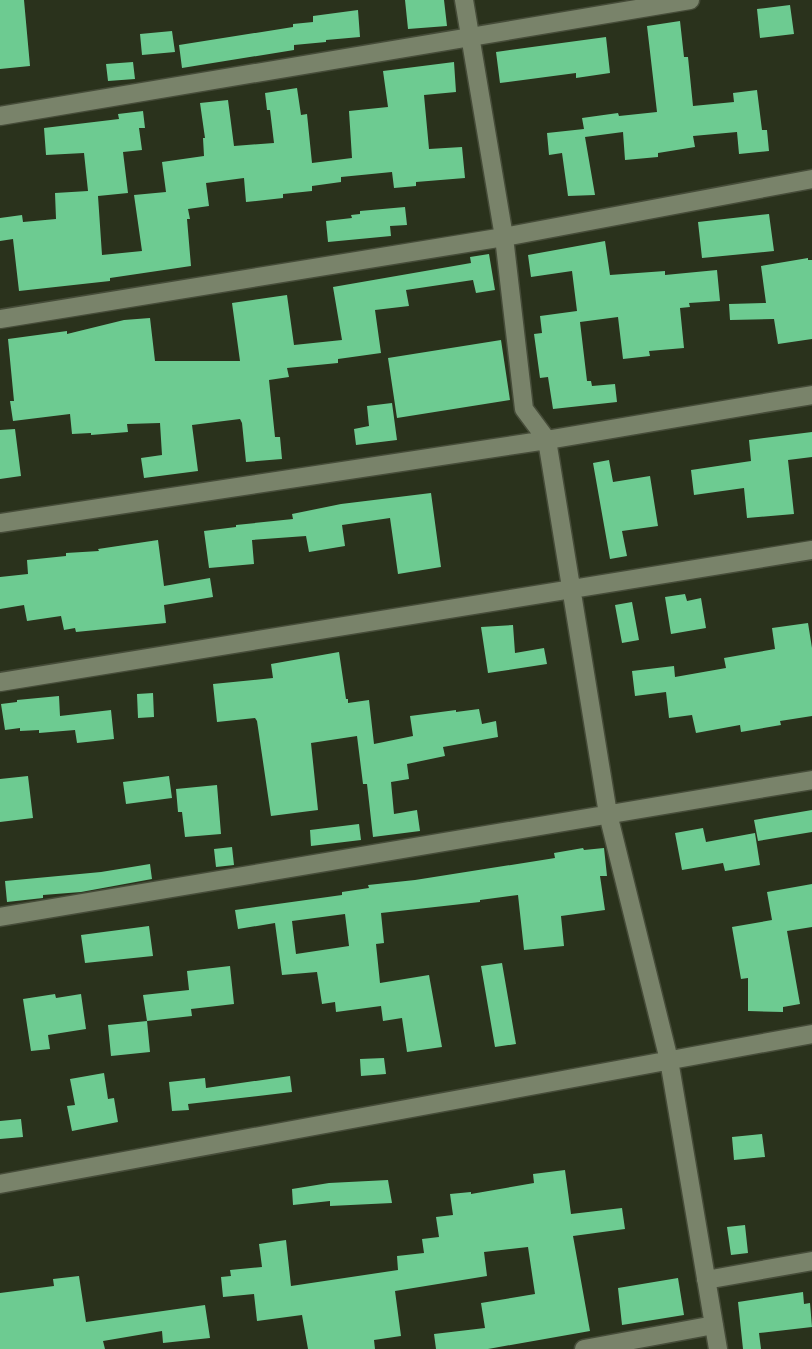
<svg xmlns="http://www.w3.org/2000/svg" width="812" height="1349" font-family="'Space Grotesk',sans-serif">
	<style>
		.building { fill: #6dcb91; fill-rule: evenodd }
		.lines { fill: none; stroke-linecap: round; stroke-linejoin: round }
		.street-casing { stroke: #464c39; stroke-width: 21 }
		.street { stroke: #79836a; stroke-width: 18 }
	</style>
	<rect width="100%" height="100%" fill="#2a321c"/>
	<!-- building -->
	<path class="building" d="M0,0h24l6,66 -30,3z
		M405,0h39l3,26 -39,3z
		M790,5l4,29 -34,4 -3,-29z
		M358,10l2,27 -34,3v2l-32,3v5l-112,18 -3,-23 114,-18v-3l20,-2v-6z
		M680,21l4,36h4l5,49 41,-4 -1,-9 24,-3 5,40h5l2,21 -30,3 -2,-22 -44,4 2,11 -37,6v4l-33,3 -2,-28 -38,5 10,58 -27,1 -6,-43 -13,2 -2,-22 37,-4 -2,-11 36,-5 1,3 38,-4 -10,-86z
		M172,31l3,21 -33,3 -2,-21z
		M606,37l4,36 -34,5v-5l-76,10 -4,-31z
		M133,62l2,17 -27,2 -2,-17z
		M454,62l2,30 -32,3 5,54 33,-2 3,31 -49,4v4l-22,2 -2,-16 -51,5v5l-29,4v5l-29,3v4l-37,4 -2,-24 -38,5 3,23 -21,3 2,10h-3l4,47 -81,12v3l-91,10 -6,-52 -13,2v-23l22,-3 1,7 33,-3 -1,-26 33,-2 -4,-38 -38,2 -2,-27 75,-9 -1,-5 25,-3 2,17h-6l3,22 -19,2 5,41 -30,3 4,59 40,-4 -8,-56 32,-3 -4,-30 42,-6 -1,-18h2l-5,-35 28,-3 6,46 40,-3 -4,-33h-3l-2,-17 32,-5 4,27 6,-1 5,49 40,-5 -3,-47 39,-4 -5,-36z
		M405,207l2,18 -17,1 1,10 -63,6 -2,-21 26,-3 -1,-3 9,-1v-3z
		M769,214l5,37 -72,7 -4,-36z
		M605,241l5,34 55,-4v4l52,-5 3,31 -31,2 1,4 -10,1 4,40 -35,3 1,5 -27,3 -5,-42 -38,5 7,59h4l1,5 23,-2 2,18 -64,7 -5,-32 -8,1 -6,-44 8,-1 -2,-17 37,-5 -5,-40 -41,6 -3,-22z
		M489,254l6,36 -19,3 -3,-13 -67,10 3,16 -34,4 6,43 -43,6v4l-51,5 2,9 -20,3 6,57h5l2,22 -36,3 -4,-39 -2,-4 -48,6 6,46 -54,7 -3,-20 21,-3 -2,-32 -33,1 1,8 -37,3v-2l-19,1 -2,-20 -57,7 -3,-20h4l-6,-62 59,-8v3l57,-14 26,-2 5,43h85l-8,-58 55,-8 7,50 48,-5 -9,-53 138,-24 -1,-6z
		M808,258v2h4v79l-34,5 -4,-25 -44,1 -1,-16 37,-1 -5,-37z
		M501,340l9,60 -113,18 -9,-60z
		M392,403l5,37 -41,5 -2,-16 15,-3 -2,-20z
		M15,429l6,47 -21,3v-49z
		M812,432v25l-24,3 6,54 -47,4 -3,-30 -50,7 -3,-25 60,-9 -2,-21z
		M609,460l4,22 37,-6 8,50 -36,5 5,25 -17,3 -17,-96z
		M431,493l10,74 -43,7 -8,-56 -48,7 3,21 -36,6 -3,-16 -54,4 2,24 -45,4 -5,-37 32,-4v-2l57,-6 -1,-5 49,-10z
		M158,540l6,46 46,-8 3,19 -49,8 2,18 -90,9 -1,-4 -11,2 -3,-14 -34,5 -3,-16 -24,4v-32l28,-3 -1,-14 39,-4v-3l33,-2 -1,-2z
		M685,594l2,7 14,-3 5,30 -35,6 -6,-37z
		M632,602l7,38 -17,3 -7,-38z
		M808,623l4,25v68l-32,5 1,4 -40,7 -1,-7 -44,8 -4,-18 -23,3 -3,-26 -31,4 -3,-25 42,-5 1,11 51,-9 -2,-10 51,-9 -3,-21z
		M513,625l2,28 29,-5 3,16 -59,9 -7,-46z
		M339,652l7,47h2v4l21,-3 5,44 39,-8 -3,-20 46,-6v2l23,-3 3,15 14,-3 2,16 -55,10 2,9 -38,8 2,15 -18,3 3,32 23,-4 3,21 -47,6 -6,-53h-4l-6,-48 -46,7 7,67 -47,6 -14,-95 -2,-3 -38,4 -4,-38 60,-6 -2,-14z
		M153,693l1,24 -16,1 -1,-24z
		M59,696l1,20 51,-6 3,29 -37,4 -2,-13 -36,3v-3l-19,1v-3l-15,2 -4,-26 16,-2v-2z
		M28,776l5,42 -33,4v-43z
		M169,776l3,22 -46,6 -3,-22z
		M217,785l4,49 -36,3 -3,-25h-4l-2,-23z
		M812,810v22l-54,9 -4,-21z
		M359,824l2,16 -50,6 -1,-16z
		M703,828l3,14 49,-9 5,32 -35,6 -2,-8 -41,7 -7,-37z
		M232,847l2,18 -18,2 -2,-18z
		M583,848l1,2 20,-2 3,28h-7l5,34 -44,6 3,30 -40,4 -6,-55 -38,5v2l-99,11 3,30 -8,1 4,39 49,-8 13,72 -35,5 -5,-34 -19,3 -2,-15 -45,6 -1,-10 -13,2 -5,-32 -35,3 -7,-52 -37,6 -3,-19 107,-15v-3l27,-4 -1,-3 47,-5 140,-22 -1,-5zM345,914l4,32 -53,8 -4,-33z
		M150,864l2,15 -71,13 -38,3v3l-36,4 -2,-21 96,-9z
		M812,884v43l-25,4 13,73 -17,3v5l-35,-1v-33l-7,1 -9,-52 40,-7 -5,-28z
		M149,926l4,30 -68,7 -4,-28z
		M502,963l14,81 -21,3 -14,-81z
		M230,966l4,38 -43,5 1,7 -45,5 -4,-26 46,-5 -2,-19z
		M55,994l1,4 25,-4 5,35 -38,6 2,14 -19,2 -8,-52z
		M147,1021l3,31 -39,4 -3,-31z
		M384,1058l2,16 -25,2 -1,-17z
		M104,1073l4,26 6,-1 4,24 -46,9 -5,-25 8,-1 -5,-26z
		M290,1076l2,16 -104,12 1,6 -17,1 -3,-29 36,-4 1,10z
		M21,1119l2,18 -23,2v-18z
		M762,1134l3,23 -31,3 -2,-23z
		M565,1170l6,44 51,-6 3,21 -52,7 17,95 -102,18h-52l-2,-15 51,-6 -4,-25 54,-9 -7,-47 -44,5 3,24 -92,15 6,45 -27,4 1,9h-67l-6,-34 -45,6 -3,-27 -31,3 -2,-20 10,-1 -1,-6 32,-3 -3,-23 27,-4 5,46 107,-16 -1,-14 27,-3 -2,-14 17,-2 -3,-20 17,-2 -3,-21 21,-2v2l63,-11 -1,-9z
		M388,1180l4,23 -62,3v-5l-37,4 -1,-16 37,-6z
		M745,1225l3,28 -17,2 -4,-28z
		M79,1276l7,46 119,-17 5,33 -47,5 -1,-12 -59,10 2,8h-105v-56l54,-7 -1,-7z
		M678,1278l6,37 -62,10 -4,-37z
		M803,1292l1,12 6,-1 2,24 -53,6 2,16h-18l-5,-47z"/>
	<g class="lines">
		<defs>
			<path id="street" d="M464,0l40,237 20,172 23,31 61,374 61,246 49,289
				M0,116l690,-116
				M0,319l504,-82 308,-58
				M0,523l547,-83 265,-45
				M0,682l812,-132
				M0,917l812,-137
				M0,1184l812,-150
				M706,1280l106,-19
				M584,1349l130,-24"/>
		</defs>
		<!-- street casing -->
		<use href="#street" class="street-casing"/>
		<!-- street -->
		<use href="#street" class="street"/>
	</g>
</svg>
